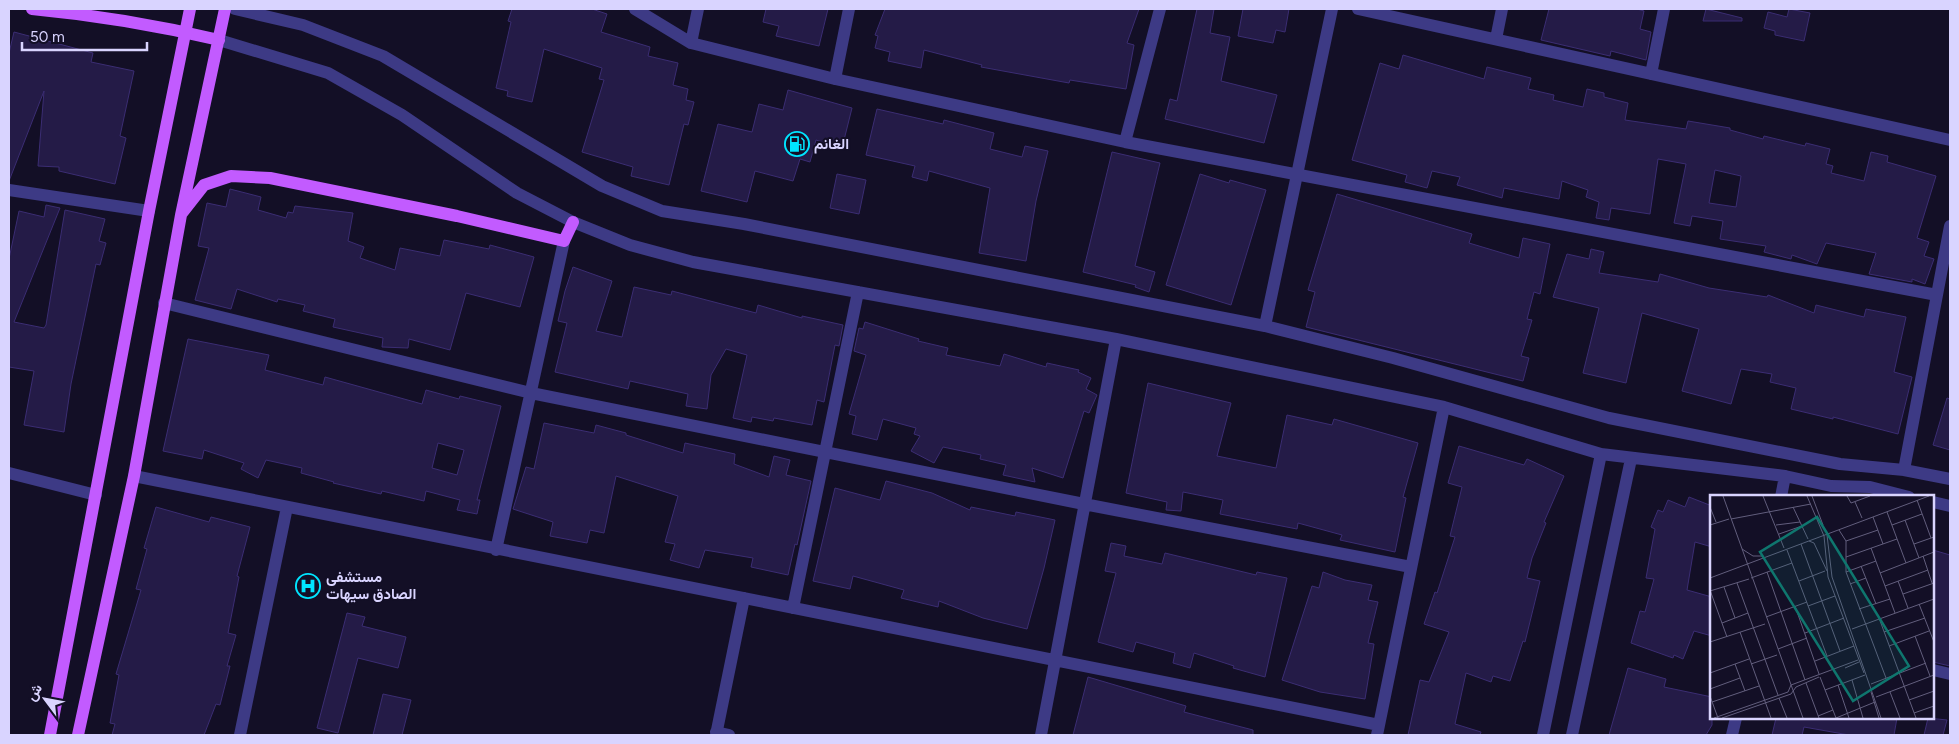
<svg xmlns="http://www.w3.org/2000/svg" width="1959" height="744" font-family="Figtree,Vazirmatn,sans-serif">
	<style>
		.building { fill: #241b47; stroke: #3b2d73; fill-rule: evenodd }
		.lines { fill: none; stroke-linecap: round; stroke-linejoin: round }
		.minor { stroke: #3d3a85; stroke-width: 12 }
		.major { stroke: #c25bff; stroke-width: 12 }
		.labels { text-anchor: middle; stroke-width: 4; stroke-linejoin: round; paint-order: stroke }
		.poi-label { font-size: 15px; font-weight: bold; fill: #d9d4ff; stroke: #130f26; text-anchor: start }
		.inset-road { fill: none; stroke: #625e7d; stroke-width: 1 }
		.view { fill: #0f766e; fill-opacity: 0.15; stroke: #0f766e; stroke-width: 2.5 }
		.inset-edge { fill: none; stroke: #d9d4ff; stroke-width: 2.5 }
	</style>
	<rect width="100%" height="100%" fill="#130f26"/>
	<!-- building -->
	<path class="building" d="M512,9h80l15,5 -6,18 49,15 -2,9 30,7 -5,22 15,4 -2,11 8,2 -6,23 -4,-1 -15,61 -38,-9 2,-9 -51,-15 22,-72 -5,-1 3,-11 -58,-19 -12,53 -25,-6 1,-5 -12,-3 15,-66 -3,-1z
		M766,9h62l-9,37 -43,-10 3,-10 -16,-4z
		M885,9h254l-12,34 7,2 -8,44 -56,-9 -1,3 -88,-16 1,-2 -58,-15 -3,18 -33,-7 2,-9 -15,-4 3,-12 -3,-1z
		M1197,9h17l-4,24 20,4 -9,44 56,14 -13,48 -99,-24 5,-20 7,2z
		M1243,9h46l-4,23 -9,-2 -3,13 -35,-7z
		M1549,9h88l7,2 -4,18 11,3 -5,28 -35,-9 -1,5 -69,-16z
		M1706,9l36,9v3h-39z
		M1789,9l21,4 -6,28 -29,-6v-4l-11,-3 4,-16 19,5z
		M14,32l79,21 -2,9 43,9 -14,65 6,2 -11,46 -56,-13v-4l-21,-1 6,-75 -35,90v-128z
		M1403,55l81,24 3,-12 44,11 -3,11 26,6 -1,5 30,7 4,-18 17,4v4l24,6 -3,17 61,9 2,-8 42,7v2l33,9 1,-3 41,10 1,-3 24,6 -4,15 7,2 -2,7 33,8 7,-29 17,4 -1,6 49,14 -19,62 12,4 -5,14 10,3 -9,25 -13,-5v3l-43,-8 7,-21 -50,-10 -9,21 -25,-9 -1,4 -27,-7 2,-6 -46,-7 3,-18 -31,-5 -2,10 -16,-3 12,-59 -28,-5 -8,55 -39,-6 -2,12 -13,-2 3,-16 -13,-5 2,-7 -26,-9 -3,18 -55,-11 -2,10 -45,-13 3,-8 -28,-6 -5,17 -22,-6 2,-7 -55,-15 28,-97 19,6zM1715,170l26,6 -5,31 -27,-4z
		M788,90l64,18 -10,40 -26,-8 -6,22 -10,-3 -7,22 -38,-10 -8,31 -46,-11 17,-67 34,8 7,-28 24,6z
		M877,109l66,15 1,-4 50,13 -4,16 32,8 3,-11 23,5 -12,50 -10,60 -47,-8 11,-65 -61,-17 -2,10 -15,-4 3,-11 -49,-11z
		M1112,152l48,11 -25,103 20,6 -6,20 -14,-5 1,-2 -53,-13z
		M837,174l29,6 -7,34 -29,-6z
		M1200,174l29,9 1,-3 36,10 -35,115 -65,-20z
		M230,189l31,8 -3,13 28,8 2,-6 5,1 2,-7 58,7 -5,28 16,6 -4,11 35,12 5,-22 40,8 4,-16 45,9 1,-4 44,12 -14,50 -54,-14 -16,57 -41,-11 -1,9 -26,-1 1,-9 -50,-11 2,-8 -32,-8 2,-6 -27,-6 -1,3 -40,-13 -6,20 -36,-9 14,-52 -11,-2 9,-43 19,4z
		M1337,194l135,40 -3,9 50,15 4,-20 27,6 -10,50 -6,-2 -7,27 5,1 -11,36 8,2 -6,23 -217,-54 9,-35 -7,-2z
		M46,205l14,3 -46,114 30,6 2,-3 19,-115 40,9 -6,22 7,2 -6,22 -4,-1 -25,120 -7,48 -40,-7 10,-54 -25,-4v-108l10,-48 25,6z
		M1591,249l13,3 -5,21 59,9 2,-8 49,14 58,9 1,-2 46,18 2,-8 48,12 2,-8 40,8 -12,55 18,5 -14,57 -65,-17v2l-42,-10 5,-21 -26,-6 2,-8 -31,-5 -10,35 -49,-13 17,-62 -57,-16 -16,70 -43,-10 16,-65 -46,-11 14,-43 22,5z
		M573,267l39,14 -16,50 26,6 12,-50 37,8 1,-4 84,22 2,-8 44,13v-2l41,9 -4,21 -4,-1 -11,57 -7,-2 -5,25 -38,-7 -1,3 -21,-4 -1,5 -18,-4 14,-63 -21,-6 -15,26 -4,34 -21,-3 2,-12 -58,-13 -2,8 -73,-17 12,-49 -9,-2 7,-30z
		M865,322l54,17 -1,2 30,7 -2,7 54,11 4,-12 42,13 1,-4 32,7 -1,2 13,6 -5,11 11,6 -8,18 -5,-2 -21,67 -31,-10 3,14 -32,-7 3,-10 -26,-6 1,-4 -38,-8 -9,16 -23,-12 9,-15 -6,-2 2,-6 -33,-9 -6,21 -25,-6 4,-18 -7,-2 17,-59 -12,-4 5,-23 4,1z
		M188,339l81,16 -4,15 58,15 2,-8 97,27 4,-14 33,9 1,-3 41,10 -24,94h3l-3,14 -20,-4 3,-10 -34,-9 -2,10 -42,-10 -1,3 -48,-11 1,-1 -33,-9 1,-5 -36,-8 -8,18 -17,-9 3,-6 -40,-13 -2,9 -39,-8zM438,443l26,7 -7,25 -25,-7z
		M1148,383l83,20 -14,53 59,12 11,-53 45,10 2,-6 84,24 -15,54 3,1 -11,54 -55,-12 2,-5 -44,-12 -1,6 -77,-15 3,-14 -40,-8 -2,19 -15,-1 1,-8 -41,-9z
		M1947,398l3,1v51l-17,-5z
		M544,423l50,10 2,-8 30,8v2l57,18 2,-10 50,11 -1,10 35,13 5,-21 16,4 -4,15 25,6 -14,64 -2,-1 -7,31 -37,-8 2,-9 -48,-8 -6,18 -29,-8 5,-16 -10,-2 13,-46 -62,-20 -12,57 -14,-3 -3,13 -37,-7 3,-14 -40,-13 13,-42 8,2z
		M1459,446l65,19 3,-6 37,17 -20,46 2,1 -14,35 -5,20 13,3 -15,61 -2,-1 -13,40 -17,-5 -2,6 -25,-9 -11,51 26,8 -1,3h-72l12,-55 9,2 20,-50 -25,-8 11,-32 2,1 18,-56 -5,-1 12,-49 -14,-4z
		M886,481l46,12 38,17 1,-3 44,9 1,-4 39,8 -11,48 -17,61 -44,-11 -44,-17 -1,6 -37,-9 3,-8 -51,-14 -3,13 -37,-8 22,-93 45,12z
		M1689,497l23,9v41l-17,-5 -8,48 25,7v39l-18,-5 -11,28 -9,-4 -1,3 -42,-15 9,-32 5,1 9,-33 -8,-1 9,-49 -4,-2 7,-17 5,2 5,-12 17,7z
		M156,507l53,15 2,-5 39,10 -13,49 2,1 -11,56 8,2 -9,31h3l-10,39 -4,-1 -12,31h-92l3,-11 -5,-1 9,-48 -3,-1 25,-84 -5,-1 11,-40 -3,-1z
		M1111,543l15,3 -2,10 38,8 3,-11 91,22 1,-3 30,6 -22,99 -32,-9 1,-2 -40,-13 -4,15 -17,-5 2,-10 -39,-11 -3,10 -35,-10 18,-69 -11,-2z
		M1933,550l17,5v111l-17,-4z
		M1323,572l22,8 27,5 -4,15 10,2 -10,41 6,1 -9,55 -45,-7 -38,-12 30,-94 7,2z
		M347,613l18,4 -3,9 44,11 -8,31 -40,-10 -20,75 -21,-5z
		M1628,668l38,11 -2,8 48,10v28l-6,10h-97z
		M1088,677l98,29 -2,6 69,18v5h-180z
		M383,694l28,6 -9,35h-29z
		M1776,718h121l-3,17h-45l-45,-8 -2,8h-30z
		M1928,718l19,2 -4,15h-19z"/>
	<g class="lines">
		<!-- minor -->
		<path class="minor" d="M235,9l68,16 80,31 219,130 60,25 82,13 521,102 128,32 216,60 231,46 64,6 46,9
			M635,9l56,34 144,36 290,63 812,153
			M1358,9l592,131
			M1496,39l6,-30
			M219,40l109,33 74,42 115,78 56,29 57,23 63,17 423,77 328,68 157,47 184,22 46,10 39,1 39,10
			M691,43l7,-34
			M1651,74l13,-65
			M835,79l14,-70
			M1125,142l35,-133
			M9,190l140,21
			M164,303l367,90 553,111 327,63
			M1265,326l67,-317
			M1904,470l46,-244
			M9,473l87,22
			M134,476l1245,249
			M1781,497l4,-21
			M1933,502l17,4
			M496,550l68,-309
			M793,608l65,-316
			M1933,670l17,4
			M716,732l13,3
			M240,735l47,-228
			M716,735l28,-137
			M1041,735l75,-396
			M1377,735l67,-328
			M1543,735l58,-281
			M1572,735l59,-276
			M1732,735l4,-17"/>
		<!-- major -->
		<path class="major" d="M32,9c64,6 124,16 187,31
			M182,213l22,-28 27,-9 39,2 187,38 107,25 9,-19
			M50,735l99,-524 41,-202
			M78,735l56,-259 47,-261 44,-206"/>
	</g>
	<!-- icons -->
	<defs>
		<symbol id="fuel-ring" viewBox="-11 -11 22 22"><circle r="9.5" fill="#130f26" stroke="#00e5ff" stroke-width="1.5"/><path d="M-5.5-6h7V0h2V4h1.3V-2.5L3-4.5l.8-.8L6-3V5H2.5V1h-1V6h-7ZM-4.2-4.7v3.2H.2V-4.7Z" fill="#00e5ff"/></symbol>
		<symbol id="hospital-ring" viewBox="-11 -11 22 22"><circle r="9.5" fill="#130f26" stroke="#00e5ff" stroke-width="1.5"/><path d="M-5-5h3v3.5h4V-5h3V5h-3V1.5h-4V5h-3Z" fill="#00e5ff"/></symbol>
	</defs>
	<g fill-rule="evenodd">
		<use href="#fuel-ring" x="783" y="130" width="28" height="28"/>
		<use href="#hospital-ring" x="294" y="572" width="28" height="28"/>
	</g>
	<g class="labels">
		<!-- poi labels -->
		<g class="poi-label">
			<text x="814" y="149">الغانم</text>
			<text x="326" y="582">مستشفى<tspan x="326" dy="17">الصادق سيهات</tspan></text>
		</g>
	</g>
	<!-- overview -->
	<g transform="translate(1710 495)">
		<rect width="224" height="224" fill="#130f26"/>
		<path class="inset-road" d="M13,1l80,222M53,1l21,52M97,1l17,40M102,1l11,29M137,1l4,7 19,-7M207,5l14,38M145,7l7,16M0,12l6,15M83,12l15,32M177,17l19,51M163,22l10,27M21,24l80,-15M195,25l14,38M0,30l19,-6M66,30l24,-3M182,30l30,-11M129,35l7,11v31l40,106M69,39l23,-8M117,40l5,42 49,141M114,41l4,41 36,96M99,46l5,2 13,28M136,46l32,-11M91,49l39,107M204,49l20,-7M161,53l24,65M32,54l11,7h10M77,55l40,106M213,61l9,27M136,62l51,-18M151,71l15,38M57,77l38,108M136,77l30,-11M170,78l54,-21M0,83l219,-82M41,83l41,-15M89,86l26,-10M188,86l10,27M27,88l41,112M140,89l16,-6M175,91l43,-16M14,92l11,31M0,95l17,47M0,96l39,-12M193,99l31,-11M209,109l15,38M85,111l24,68M98,111l27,-10M149,114l31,-10M56,122l41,-15M169,123l37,100M12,128l26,-10M142,134l82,-30M30,137l31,86M174,137l41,-14M95,138l39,-15M205,141l15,40M0,147l55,-18M179,151l40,-15M68,154l29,-11M105,166l39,-15M25,169l10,27M41,169l26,-9M135,173l14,-6M0,178l39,-14M110,182l16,41M142,185l11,38M96,188l13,35M161,189l55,-21M128,190l11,33M0,194l30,-11M115,195l40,-15M161,197l8,26M180,197l10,26M0,201l8,22M166,202l58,-22M69,203l8,20M199,205l25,-9M2,207l47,-16M204,218l20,-7M108,221l15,-6M4,223l74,-26 3,-7 67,-25M12,223l69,-24 5,-7 23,-10M126,223l39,-16"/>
		<path class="view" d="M107,22l92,149 -56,35 -93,-149z"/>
		<rect width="224" height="224" class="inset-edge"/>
	</g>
	<!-- border -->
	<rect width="1959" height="744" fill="none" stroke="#d9d4ff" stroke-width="20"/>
	<!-- north arrow -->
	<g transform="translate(45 699) rotate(302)" stroke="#130f26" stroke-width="4" paint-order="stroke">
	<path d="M0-4L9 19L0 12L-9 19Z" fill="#d9d4ff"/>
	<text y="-8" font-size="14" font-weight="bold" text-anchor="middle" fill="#d9d4ff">ش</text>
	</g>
	<!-- scale -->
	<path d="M22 42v8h125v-8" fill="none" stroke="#d9d4ff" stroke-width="2.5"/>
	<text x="30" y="42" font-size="15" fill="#d9d4ff" stroke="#130f26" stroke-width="4" paint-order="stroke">50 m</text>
</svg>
